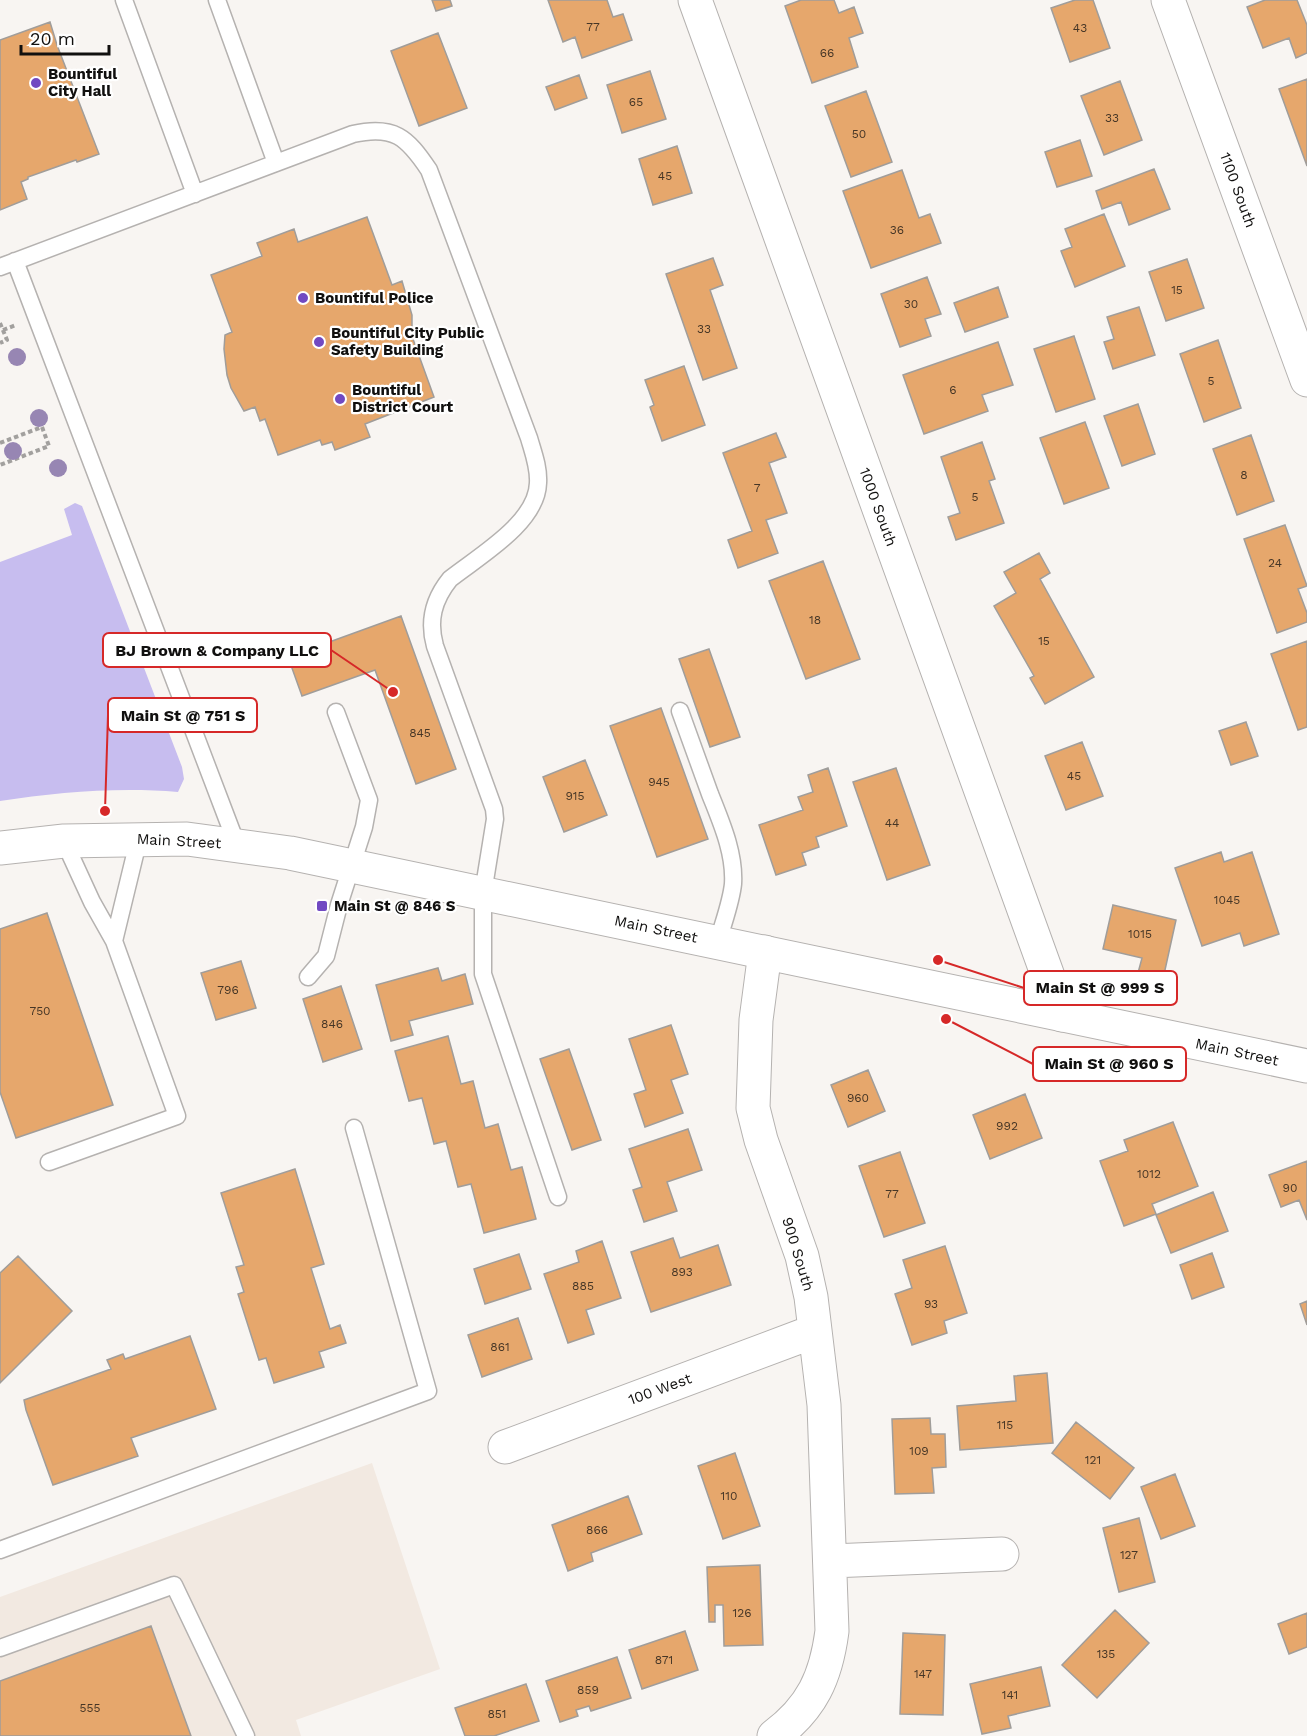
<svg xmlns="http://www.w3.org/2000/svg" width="1307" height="1736" font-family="'Work Sans',sans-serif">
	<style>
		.built { fill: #f2e9e1 }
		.green { fill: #c7bdef }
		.building { fill: #e6a76c; stroke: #a09d9a; stroke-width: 1.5 }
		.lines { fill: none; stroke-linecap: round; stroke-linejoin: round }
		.service-casing { stroke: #b5b2b0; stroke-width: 19 }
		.minor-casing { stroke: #b5b2b0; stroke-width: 35 }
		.tertiary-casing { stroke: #b5b2b0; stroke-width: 35 }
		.path { stroke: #a2a09e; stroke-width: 4; stroke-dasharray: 4.5 3; stroke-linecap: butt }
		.service { stroke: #fff; stroke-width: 16 }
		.minor { stroke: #fff; stroke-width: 33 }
		.tertiary { stroke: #fff; stroke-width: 33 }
		.tree { fill: #9786b3 }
		.poi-dot { fill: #7149c2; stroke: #fff; stroke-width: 2 }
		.labels { text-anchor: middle; stroke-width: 4.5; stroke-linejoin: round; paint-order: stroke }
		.number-label { font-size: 12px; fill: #463626 }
		.poi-label { font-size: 15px; font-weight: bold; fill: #11100f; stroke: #fff; text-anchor: start }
		.street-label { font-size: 15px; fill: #11100f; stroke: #fff }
		.leader { fill: none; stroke: #d62828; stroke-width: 2 }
		.callout-dot { fill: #d62828; stroke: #fff; stroke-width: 2 }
		.callout { fill: #fff; stroke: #d62828; stroke-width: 2 }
		.callout-label { font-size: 16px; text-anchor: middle; font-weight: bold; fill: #11100f }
	</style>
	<rect width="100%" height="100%" fill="#f8f5f2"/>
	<!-- built -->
	<path class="built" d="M372,1463l68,206 -144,51 5,16h-301v-139z"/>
	<!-- green -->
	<path class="green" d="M75,503l7,3 100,261 2,12 -6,13c-59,-5 -120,0 -178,9v-239l72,-27 -8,-26z"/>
	<!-- building -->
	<path class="building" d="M432,0h18l2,6 -16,5z
		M548,0h59l6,17 10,-3 9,26 -50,18 -7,-21 -12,5z
		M801,0h33l5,13 15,-6 9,26 -14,5 9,29 -46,16 -27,-77z
		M1075,0h18l17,48 -40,14 -19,-54z
		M1265,0h32l10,25v28l-11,5 -7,-20 -26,10 -16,-41z
		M50,22l7,23 42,109 -22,8 -1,-2 -48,17v2l-7,3 6,17 -27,11v-170z
		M438,33l29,75 -48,18 -28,-75z
		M650,71l16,48 -44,14 -15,-48z
		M579,75l8,23 -32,12 -9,-23z
		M1307,79v87l-28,-77z
		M1120,81l22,59 -38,15 -23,-59z
		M866,91l26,71 -41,15 -26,-71z
		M1080,140l12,36 -35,11 -12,-35z
		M677,146l15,47 -39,12 -14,-46z
		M1154,169l16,40 -41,16 -8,-23 -19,7 -6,-18z
		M902,170l17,48 11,-4 11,29 -70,25 -28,-77z
		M1104,214l21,52 -50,21 -14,-36 11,-4 -7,-18z
		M367,217l25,68 10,-4 10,34v12l-3,1 25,69 -69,27 5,13 -35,13 -3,-8 -10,3 -2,-5 -42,15 -13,-36 -5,2 -5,-14 -11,4 -13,-23 -4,-13 -3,-26 1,-14 7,-3 -21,-57 51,-19 -5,-13 37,-14 4,13z
		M713,258l10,27 -13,5 27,78 -34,12 -37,-106z
		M1187,259l17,49 -38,13 -17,-49z
		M927,277l14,37 -16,5 6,17 -31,11 -19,-53z
		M998,287l10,30 -43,15 -11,-29z
		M1139,307l16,48 -42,14 -9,-27 10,-3 -7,-22z
		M1074,336l21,63 -39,13 -22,-63z
		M1218,340l23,68 -37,14 -24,-68z
		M998,342l15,43 -31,10 6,16 -64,23 -21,-59z
		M684,366l21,59 -43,16 -12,-34 4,-2 -9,-25z
		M1138,404l17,50 -33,12 -18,-50z
		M1085,422l24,66 -45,16 -24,-66z
		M776,433l10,24 -17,6 18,50 -21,7 12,33 -40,15 -10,-28 24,-9 -29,-78z
		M1251,435l23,66 -37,14 -24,-66z
		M982,442l13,37 -6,2 15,42 -48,17 -8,-23 12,-4 -19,-56z
		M1285,525l22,61 -9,3 9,24v9l-30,11 -33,-94z
		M1039,553l11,20 -10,6 54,98 -49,27 -15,-26 4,-2 -40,-70 22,-13 -12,-21z
		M823,561l37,98 -54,20 -37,-98z
		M401,616l55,153 -40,15 -41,-114 -73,26 -14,-39z
		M1307,641v86l-9,3 -27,-76z
		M709,649l31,88 -30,10 -31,-88z
		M661,708l47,131 -51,18 -47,-131z
		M1246,722l12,34 -27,9 -12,-34z
		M1082,742l21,54 -37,14 -21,-54z
		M585,760l22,55 -43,17 -21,-55z
		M828,768l19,58 -31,11 3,10 -17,6 4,12 -30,10 -17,-50 44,-15 -5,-13 15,-5 -5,-17z
		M896,768l34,97 -43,15 -34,-98z
		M1221,852l3,10 28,-10 27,82 -35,12 -4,-13 -38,13 -27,-78z
		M1113,905l63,15 -13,59 -25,-6 4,-15 -39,-9z
		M47,913l66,192 -97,33 -16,-46v-163z
		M241,961l15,47 -40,12 -15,-47z
		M438,968l4,13 23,-7 8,30 -64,17 4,14 -22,6 -15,-56z
		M341,986l21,63 -39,13 -20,-63z
		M671,1025l17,49 -17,6 12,33 -38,14 -11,-33 12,-4 -17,-51z
		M448,1036l13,48 12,-3 12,47 13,-4 13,46 11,-3 14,52 -52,14 -13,-49 -13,3 -12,-46 -12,3 -12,-46 -13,3 -14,-50z
		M569,1049l32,91 -29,10 -32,-91z
		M868,1070l17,41 -37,16 -17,-42z
		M1025,1094l17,44 -52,21 -17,-44z
		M1173,1122l25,64 -46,18 4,10 -32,12 -24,-65 28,-10 -4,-11z
		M688,1129l14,41 -35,12 10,29 -33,11 -11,-32 9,-3 -13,-38z
		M900,1152l25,71 -41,14 -25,-71z
		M1307,1161v59l-8,-20 -18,7 -12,-32z
		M295,1169l29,95 -13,4 19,61 10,-4 6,18 -27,9 5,15 -50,16 -8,-25 -7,2 -21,-66 6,-2 -8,-25 8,-2 -23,-72z
		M1213,1192l15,39 -57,22 -15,-38z
		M673,1238l7,20 38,-13 13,40 -80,27 -20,-60z
		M602,1241l19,57 -35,12 8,24 -26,9 -24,-69 35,-12 -3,-11z
		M945,1246l22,67 -23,8 3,12 -35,12 -17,-51 17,-6 -9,-28z
		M1212,1253l12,34 -32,12 -12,-34z
		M519,1254l12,35 -46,15 -11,-35z
		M18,1256l54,55 -72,72v-110z
		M1307,1301v24l-7,-21z
		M518,1318l14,41 -50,18 -14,-42z
		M190,1336l26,73 -85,29 7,18 -85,29 -27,-75 -2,-10 87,-31 -4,-9 16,-6 2,5z
		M1047,1373l6,70 -93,7 -3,-44 59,-5 -2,-25z
		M930,1418l1,16h14l1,33 -14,1 2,25 -39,1 -3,-75z
		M1076,1422l58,46 -24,31 -58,-46z
		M735,1453l25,73 -37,13 -25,-73z
		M1175,1474l20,52 -34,13 -20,-52z
		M628,1496l14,38 -51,19 2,8 -25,10 -16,-46z
		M1139,1518l16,64 -36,10 -16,-64z
		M760,1565l3,80 -39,1 -1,-41h-8v17h-6l-2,-55z
		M1115,1610l34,33 -52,55 -35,-33z
		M1307,1613v34l-18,7 -11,-30z
		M151,1626l40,110h-191v-55z
		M685,1631l13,39 -56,19 -13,-39z
		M903,1633l42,2 -2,80 -43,-1z
		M617,1657l14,41 -40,13 -2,-5 -13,4 2,6 -18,6 -14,-41z
		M1041,1667l9,39 -42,10 3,12 -29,6 -12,-50z
		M526,1684l13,37 -45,15h-29l-10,-28z"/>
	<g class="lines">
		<defs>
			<path id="service" d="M124,0l71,194
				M217,0l59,163
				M15,261l222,584
				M0,267l353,-133c41,-9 54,3 76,36l100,268c4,14 10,29 9,45 -1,40 -59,73 -88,96 -17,21 -22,42 -15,67l59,163 1,10 -12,74v81l75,223
				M680,711c10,28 20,56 30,83 11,28 25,59 23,90 -2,19 -10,39 -15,58
				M114,941l25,-103
				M308,977l18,-21 13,-51 25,-78 5,-27 -33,-88
				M49,1162l128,-46 -63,-175 -22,-39 -28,-61
				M0,1550l428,-159 -74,-263
				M0,1648l174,-63 72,151"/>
			<path id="minor" d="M695,0l367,1015
				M1168,0l139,380
				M765,952l-9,68 -3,88 8,32 41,116 9,41 13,108 8,226c-6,46 -20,77 -58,105
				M505,1447l310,-116
				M831,1561l171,-7"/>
			<path id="tertiary" d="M0,848l64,-7 123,-2 103,14 1017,213"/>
		</defs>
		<!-- service casing -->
		<use href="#service" class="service-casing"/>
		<!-- minor casing -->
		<use href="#minor" class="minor-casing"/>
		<!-- tertiary casing -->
		<use href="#tertiary" class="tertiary-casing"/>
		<!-- path -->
		<path class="path" d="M0,323l7,17 -7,3
			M3,330l13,-5
			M0,443l42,-16 7,19 -49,19"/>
		<!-- service -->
		<use href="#service" class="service"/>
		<!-- minor -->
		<use href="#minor" class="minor"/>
		<!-- tertiary -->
		<use href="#tertiary" class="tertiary"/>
	</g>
	<!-- trees -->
	<g class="tree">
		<circle cx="17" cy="357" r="9"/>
		<circle cx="39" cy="418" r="9"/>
		<circle cx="13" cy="451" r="9"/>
		<circle cx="58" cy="468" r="9"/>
	</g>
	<!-- markers -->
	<g class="poi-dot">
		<circle cx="36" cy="83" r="6"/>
		<circle cx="303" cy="298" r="6"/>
		<circle cx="319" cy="342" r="6"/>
		<circle cx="340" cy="399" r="6"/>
		<rect x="316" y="900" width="12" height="12" rx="3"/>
	</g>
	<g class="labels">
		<!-- number labels -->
		<g class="number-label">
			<text x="593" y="31">77</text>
			<text x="1080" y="32">43</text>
			<text x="827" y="57">66</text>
			<text x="636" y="106">65</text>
			<text x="1112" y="122">33</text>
			<text x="859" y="138">50</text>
			<text x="665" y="180">45</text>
			<text x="897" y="234">36</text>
			<text x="1177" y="294">15</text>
			<text x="911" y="308">30</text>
			<text x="704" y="333">33</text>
			<text x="1211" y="385">5</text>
			<text x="953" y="394">6</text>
			<text x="1244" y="479">8</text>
			<text x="757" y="492">7</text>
			<text x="975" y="501">5</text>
			<text x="1275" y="567">24</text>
			<text x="815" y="624">18</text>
			<text x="1044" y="645">15</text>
			<text x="420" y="737">845</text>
			<text x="1074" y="780">45</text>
			<text x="659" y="786">945</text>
			<text x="575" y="800">915</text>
			<text x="892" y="827">44</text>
			<text x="1227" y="904">1045</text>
			<text x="1140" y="938">1015</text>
			<text x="228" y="994">796</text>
			<text x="40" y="1015">750</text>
			<text x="332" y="1028">846</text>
			<text x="858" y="1102">960</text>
			<text x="1007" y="1130">992</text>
			<text x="1149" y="1178">1012</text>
			<text x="1290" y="1192">90</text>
			<text x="892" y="1198">77</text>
			<text x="682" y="1276">893</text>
			<text x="583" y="1290">885</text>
			<text x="931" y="1308">93</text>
			<text x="500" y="1351">861</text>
			<text x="1005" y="1429">115</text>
			<text x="919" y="1455">109</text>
			<text x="1093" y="1464">121</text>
			<text x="729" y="1500">110</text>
			<text x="597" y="1534">866</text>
			<text x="1129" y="1559">127</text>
			<text x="742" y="1617">126</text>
			<text x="1106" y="1658">135</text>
			<text x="664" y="1664">871</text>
			<text x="923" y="1678">147</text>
			<text x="588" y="1694">859</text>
			<text x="1010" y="1699">141</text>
			<text x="90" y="1712">555</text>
			<text x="497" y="1718">851</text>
		</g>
		<!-- poi labels -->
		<g class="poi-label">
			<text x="48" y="79">Bountiful<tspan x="48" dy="17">City Hall</tspan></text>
			<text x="315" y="303">Bountiful Police</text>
			<text x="331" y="338">Bountiful City Public<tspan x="331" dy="17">Safety Building</tspan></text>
			<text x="352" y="395">Bountiful<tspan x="352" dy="17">District Court</tspan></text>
			<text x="334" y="911">Main St @ 846 S</text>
		</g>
		<!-- street labels -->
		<g class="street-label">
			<text transform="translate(1238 190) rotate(70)" y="5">1100 South</text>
			<text transform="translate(878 507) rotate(70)" y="5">1000 South</text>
			<text transform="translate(179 841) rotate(3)" y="5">Main Street</text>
			<text transform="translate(656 929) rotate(12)" y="5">Main Street</text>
			<text transform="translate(1237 1052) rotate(12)" y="5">Main Street</text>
			<text transform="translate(798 1254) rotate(73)" y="5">900 South</text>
			<text transform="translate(660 1389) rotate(-20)" y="5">100 West</text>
		</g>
	</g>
	<!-- callouts -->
	<path class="leader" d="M393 692L331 650M105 811L108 715M938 960L1024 988M946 1019L1033 1064"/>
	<g class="callout-dot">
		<circle cx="393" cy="692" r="6"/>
		<circle cx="105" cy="811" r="6"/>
		<circle cx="938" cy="960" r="6"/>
		<circle cx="946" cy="1019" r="6"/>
	</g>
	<g class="callout">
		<rect x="103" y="633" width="228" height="34" rx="6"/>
		<rect x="108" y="698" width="149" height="34" rx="6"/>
		<rect x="1024" y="971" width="153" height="34" rx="6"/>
		<rect x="1033" y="1047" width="153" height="34" rx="6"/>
	</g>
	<g class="callout-label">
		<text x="217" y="656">BJ Brown &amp; Company LLC</text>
		<text x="183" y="721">Main St @ 751 S</text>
		<text x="1100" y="993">Main St @ 999 S</text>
		<text x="1109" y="1069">Main St @ 960 S</text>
	</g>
	<!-- scale -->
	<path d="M21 45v9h88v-9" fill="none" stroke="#11100f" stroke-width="3"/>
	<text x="30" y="45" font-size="18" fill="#11100f" stroke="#ffffff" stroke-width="4.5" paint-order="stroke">20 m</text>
</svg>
